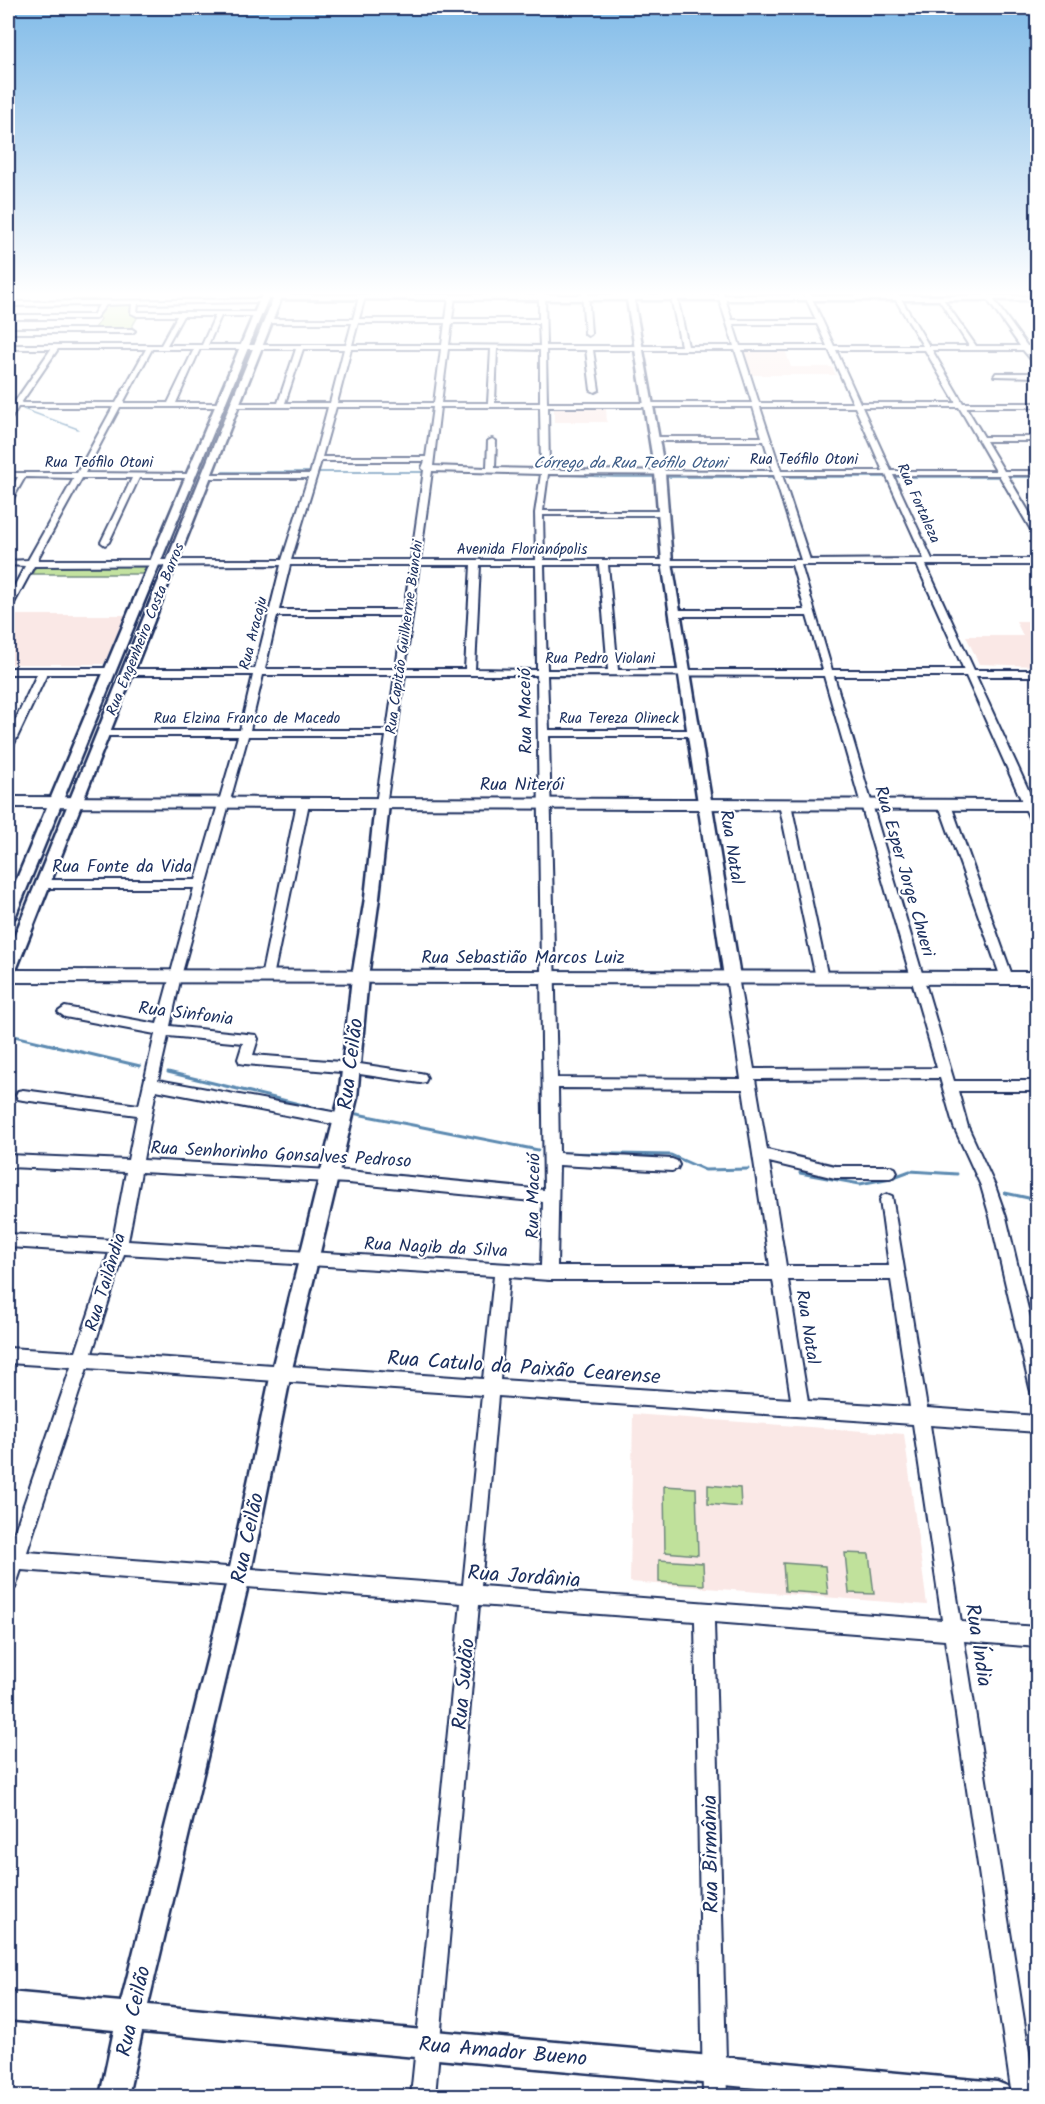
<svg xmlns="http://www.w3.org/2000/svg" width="1045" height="2104" font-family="Kalam,sans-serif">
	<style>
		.built { fill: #fae8e6 }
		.green { fill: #c0e19b; stroke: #6e887c; stroke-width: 1.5 }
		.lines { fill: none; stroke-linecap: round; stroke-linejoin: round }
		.stream-far2 { stroke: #5c8ab1; stroke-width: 1.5 }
		.stream-far1 { stroke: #5c8ab1; stroke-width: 2 }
		.stream { stroke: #5c8ab1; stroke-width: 3 }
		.minor-casing { stroke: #1b2f5e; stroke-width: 4 }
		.tertiary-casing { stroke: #1b2f5e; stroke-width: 5 }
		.secondary-casing { stroke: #1b2f5e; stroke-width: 4 }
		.minor { fill: #fff; fill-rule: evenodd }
		.tertiary { fill: #fff; fill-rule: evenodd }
		.secondary { fill: #fff; fill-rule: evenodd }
		.labels { text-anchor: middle; stroke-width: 4.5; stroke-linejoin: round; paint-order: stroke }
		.far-street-label { font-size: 15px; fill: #1b2f5e; stroke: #fff }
		.far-water-label { font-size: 16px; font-style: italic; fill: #3c5c87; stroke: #fff }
		.street-label { font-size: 18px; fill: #1b2f5e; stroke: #fff }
		.near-street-label { font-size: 21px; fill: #1b2f5e; stroke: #fff }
	</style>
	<rect width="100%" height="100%" fill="#fff"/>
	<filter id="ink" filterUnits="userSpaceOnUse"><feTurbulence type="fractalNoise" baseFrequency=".0167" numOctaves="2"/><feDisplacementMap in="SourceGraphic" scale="12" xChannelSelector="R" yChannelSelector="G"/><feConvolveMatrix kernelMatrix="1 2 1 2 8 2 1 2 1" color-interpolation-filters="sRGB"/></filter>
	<g filter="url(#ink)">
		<!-- built -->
		<path class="built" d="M744,350h41l6,17h41l4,8h-85z
			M554,409h52l1,13h-53z
			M13,615h112l-21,49h-96v-39z
			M1016,621h21v45l-58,-2 -13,-28h57z
			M633,1414l271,20 23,171 -297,-23z"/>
		<!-- green -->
		<path class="green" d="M132,302v11l5,5 -7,12h-36l7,-11 -3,-2 8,-13z
			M149,565l-3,9h-114l4,-8z
			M708,1485l32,3 1,19 -33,-3z
			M664,1486l32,2 2,67 -33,-3z
			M845,1553l24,1 5,40 -25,-1z
			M659,1560l44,3 1,22 -45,-3z
			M783,1563l42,3 3,28 -43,-3z"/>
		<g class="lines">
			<!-- stream-far2 -->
			<path class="stream-far2" d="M23,409l55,20"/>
			<!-- stream-far1 -->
			<path class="stream-far1" d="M223,472h235
				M546,474l69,3h423"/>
			<!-- stream -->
			<path class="stream" d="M10,1035l130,31
				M168,1072l160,39
				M357,1114l181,36
				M562,1153l109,2 34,15 43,-1
				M800,1173l60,11 31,-6 19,-7 47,3
				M1005,1193l33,7"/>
			<defs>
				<path id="minor" d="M539,292h6l1,54h135l-11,-54h6l12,54h46l-17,-54h6l9,28h84l-13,-28h6l25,54h89l-32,-54h6l32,54h40l-31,-48 3,-2 35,50h44l-38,-54h6l39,54h11v4h-8l8,11v7l-15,-18h-91l31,53h75v4h-72l18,30h54v4h-52l18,30h34v4h-31l31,52v10l-4,-2 -35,-60h-106l39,84h106v6h-112l48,105h64v6h-62l62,135v16l-6,-3 -66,-148h-132l120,405h84v10h-80l10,36 27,59 11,31 32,134v45l-6,-2 -2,-6 -40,-171 -9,-31 -27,-59 -14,-49 -185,1 12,71 68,16h55l5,2 2,4 -2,4 -5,2h-55l-66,-16 17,104h103l-9,-66 2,-4 5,-2 5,2 35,212 111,8v16l-108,-7 31,197 77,5v20l-74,-6 72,455h-24l-67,-456 -231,-18 13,474h-24l-8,-475 -216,-16 -44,491h-24l50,-493 -440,-33 -6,18 -7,2v-39l63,-184 -63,-4v-15l68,4 33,-99 -101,-6v-13l105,6 13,-68 -118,-5v-12l120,5 9,-45 -114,-15 -5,-1 -2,-4 2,-4 5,-1 116,15 16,-71 -90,-17 -7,-5 7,-5 92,17 37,-136h-152l-6,-4 6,-4h154l42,-144h-135l-5,-3 5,-3h137l13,-55h-126l-5,-3 5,-3h128l26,-104 -247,1 -21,39 -5,3v-10l17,-32 -17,-1v-4l20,-1 46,-82 -49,-1 -14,25h-3v-8l10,-17h-10v-4h69l36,-66h-95l-7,12h-3v-7l3,-5h-3v-4h6l37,-54h-43v-4h153l16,-29h-40l-6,-3 1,-9 -26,1 -11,14h-87v-4h85l6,-10 -91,1v-4l255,-3 2,3 -127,2 -1,8h121l3,2 -3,2h-37l-13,29h138l6,-22h-83l-3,-2 3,-2h84l6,-22 3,-2 3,2 -6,22h87l3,-22 3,-2 3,2 -3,22h87zM183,316h32l-13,29h-35zM358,323h87l-3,22h-90zM452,323h87l1,23 -91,-1zM733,324h84l10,22h-87zM58,349h88l-30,54h-95zM152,349h42l-26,54h-45zM200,349h96l-18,54h-43l-4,2 4,2h93l-18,67h-103l-4,2 4,2h101l-26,82h-245l45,-82h50l-31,64 4,3 4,-3 30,-64h55v-4h-3l-106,-1 35,-66h104l1,-2 -4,-2h-45zM303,349h41l-14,54h-45zM351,349h90l-7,54h-97zM448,349h43l-3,54h-47zM497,349l43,1v53h-45zM546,350h40l5,40 4,2 4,-2 -6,-40h142l17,53h-205zM742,350h87l24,53h-94zM836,350h89l31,53h-96zM336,407h97l-7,50h-104zM440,407h100l1,62 -46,-1 1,-27 -4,-2 -4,2 -1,27 -54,-2zM548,407h205l9,30h-108l-4,2 4,2h110l9,30 -224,-1zM760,407h95l28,64h-102zM862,407h97l37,64h-105zM321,461h104l-3,7 2,2 -13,90h-120zM432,471l109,3 -6,39 1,47h-116zM548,474l226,1 27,85h-257l-1,-45h120l4,-2 -4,-2h-120zM782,475h104l38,84 -114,1zM290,565h121l-7,45h-125zM419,565h52l-6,104h-60zM480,565h56l1,105 -62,-1zM544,565h55l9,105h-61zM608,565h184l13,45h-130l-5,3 5,3h132l16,54h-205zM801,565h116l47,105h-132zM277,616h126l-7,53h-131zM263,675h132l-8,55h-137zM405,675h132l7,515 -196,-19 -205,-11 13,-70 187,36 5,-2 2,-4 -2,-4 -5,-2 -185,-34 10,-44 75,7 -5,16 2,4 5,1 108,9 67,10 5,-1 2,-4 -2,-4 -5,-1 -67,-10 -100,-8 5,-16 -2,-4 -86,-9 11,-50 67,-240h138l-10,68 6,3 4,-1zM547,675l277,1 113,392 -183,1 -16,-92 -6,-5 -6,5 15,102 -184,-1 -8,-342h145l5,-3 -5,-3h-145zM558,1088l185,1 27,177h-213l2,-101 113,6 5,-2 2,-4 -2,-4 -5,-2 -113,-6zM141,1172l207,11 195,19 -2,64 -413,-25zM124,1254l370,22 -11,103 -391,-26zM509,1277l40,3h224l18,119 -291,-19zM788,1280h103l19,127 -102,-6zM87,1368l395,27 -19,190 -436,-33zM498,1396l415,28 29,196 -461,-34z
					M582,292h6l3,42 -3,2 -3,-2z
					M8,329h124l3,2 -3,2h-124z
					M996,373h42v4l-44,-1z
					M8,668h102l5,3 -5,3h-63l-34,72 -5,3v-13l29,-62h-29z
					M303,800l6,3 -36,174 -6,5 -6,-5 36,-174z
					M785,801l6,3 37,174 -6,5 -6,-5 -37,-174z
					M945,802l6,3 62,173 -1,3h-10l-1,-3 -62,-173z"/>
				<path id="tertiary" d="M263,292h8l-1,3 20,-3 -1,3h337l-1,-3h8v3l405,1v4h-404l31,173 7,89 68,415 -2,4h-12l-2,-4 -62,-415 -7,-89 -28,-173 -346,-1 -265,671 -3,4 -5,1v-23l265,-653h-5l-253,618 -7,5v-22z
					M382,800l7,4 -10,94 -11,79 -11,121 -66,275 -41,204 -102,428 849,77 10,4 4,10h-167l-702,-64 -14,64h-28l14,-66 -106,-10v-28l113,10 107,-425 43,-204 68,-275 13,-121 13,-79 10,-94z"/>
				<path id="secondary" d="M8,797l1030,3v10l-1030,-3z
					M8,970l1030,2v12l-1030,-2z"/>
			</defs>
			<!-- minor casing -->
			<use href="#minor" class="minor-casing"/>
			<!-- tertiary casing -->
			<use href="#tertiary" class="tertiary-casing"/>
			<!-- secondary casing -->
			<use href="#secondary" class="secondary-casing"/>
			<!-- minor -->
			<use href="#minor" class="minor"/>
			<!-- tertiary -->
			<use href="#tertiary" class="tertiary"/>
			<!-- secondary -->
			<use href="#secondary" class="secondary"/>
		</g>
	</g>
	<!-- sky -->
	<linearGradient id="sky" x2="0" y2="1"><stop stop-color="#81bbe8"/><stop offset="0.5" stop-color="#fff"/><stop offset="1" stop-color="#fff" stop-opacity="0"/></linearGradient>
	<rect width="1045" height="587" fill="url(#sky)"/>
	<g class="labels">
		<!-- far-street labels -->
		<g class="far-street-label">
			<text x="804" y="464">Rua Teófilo Otoni</text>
			<text x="99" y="467">Rua Teófilo Otoni</text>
			<text transform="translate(919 503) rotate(66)" y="5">Rua Fortaleza</text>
			<text x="522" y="554">Avenida Florianópolis</text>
			<text transform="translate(145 629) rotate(-68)" y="5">Rua Engenheiro Costa Barros</text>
			<text transform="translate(253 633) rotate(-76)" y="5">Rua Aracaju</text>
			<text transform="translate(404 637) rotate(-82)" y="5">Rua Capitão Guilherme Bianchi</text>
			<text x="600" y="663">Rua Pedro Violani</text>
			<text x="247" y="723">Rua Elzina Franco de Macedo</text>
			<text x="619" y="723">Rua Tereza Olineck</text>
		</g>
		<!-- far-water labels -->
		<g class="far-water-label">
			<text x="630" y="468">Córrego da Rua Teófilo Otoni</text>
		</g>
		<!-- street labels -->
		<g class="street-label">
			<text transform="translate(525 711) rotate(-91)" y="6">Rua Maceió</text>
			<text x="522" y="790">Rua Niterói</text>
			<text transform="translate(732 847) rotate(81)" y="6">Rua Natal</text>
			<text x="122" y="872">Rua Fonte da Vida</text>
			<text transform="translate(905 871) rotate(74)" y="6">Rua Esper Jorge Chueri</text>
			<text x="523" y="963">Rua Sebastião Marcos Luiz</text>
			<text transform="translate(186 1013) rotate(7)" y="6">Rua Sinfonia</text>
			<text transform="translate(281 1154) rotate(3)" y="6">Rua Senhorinho Gonsalves Pedroso</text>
			<text transform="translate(533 1196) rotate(-89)" y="6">Rua Maceió</text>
			<text transform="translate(436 1247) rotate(3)" y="6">Rua Nagib da Silva</text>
			<text transform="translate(105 1282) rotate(-73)" y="6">Rua Tailândia</text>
			<text transform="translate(808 1327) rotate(81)" y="6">Rua Natal</text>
		</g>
		<!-- near-street labels -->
		<g class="near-street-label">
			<text transform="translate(350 1064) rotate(-83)" y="7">Rua Ceilão</text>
			<text transform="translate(524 1367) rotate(4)" y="7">Rua Catulo da Paixão Cearense</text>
			<text transform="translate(247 1538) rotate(-78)" y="7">Rua Ceilão</text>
			<text transform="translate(524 1576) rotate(4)" y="7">Rua Jordânia</text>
			<text transform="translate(979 1645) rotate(81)" y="7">Rua Índia</text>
			<text transform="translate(463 1684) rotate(-85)" y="7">Rua Sudão</text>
			<text transform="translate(710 1854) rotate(-91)" y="7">Rua Birmânia</text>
			<text transform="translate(133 2011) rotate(-77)" y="7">Rua Ceilão</text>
			<text transform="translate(503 2051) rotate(5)" y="7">Rua Amador Bueno</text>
		</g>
	</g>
	<!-- margin -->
	<rect width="1045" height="2104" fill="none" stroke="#fff" stroke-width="30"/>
	<rect x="15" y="15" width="1015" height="2074" fill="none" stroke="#1b2f5e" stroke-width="2" filter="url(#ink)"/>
</svg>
